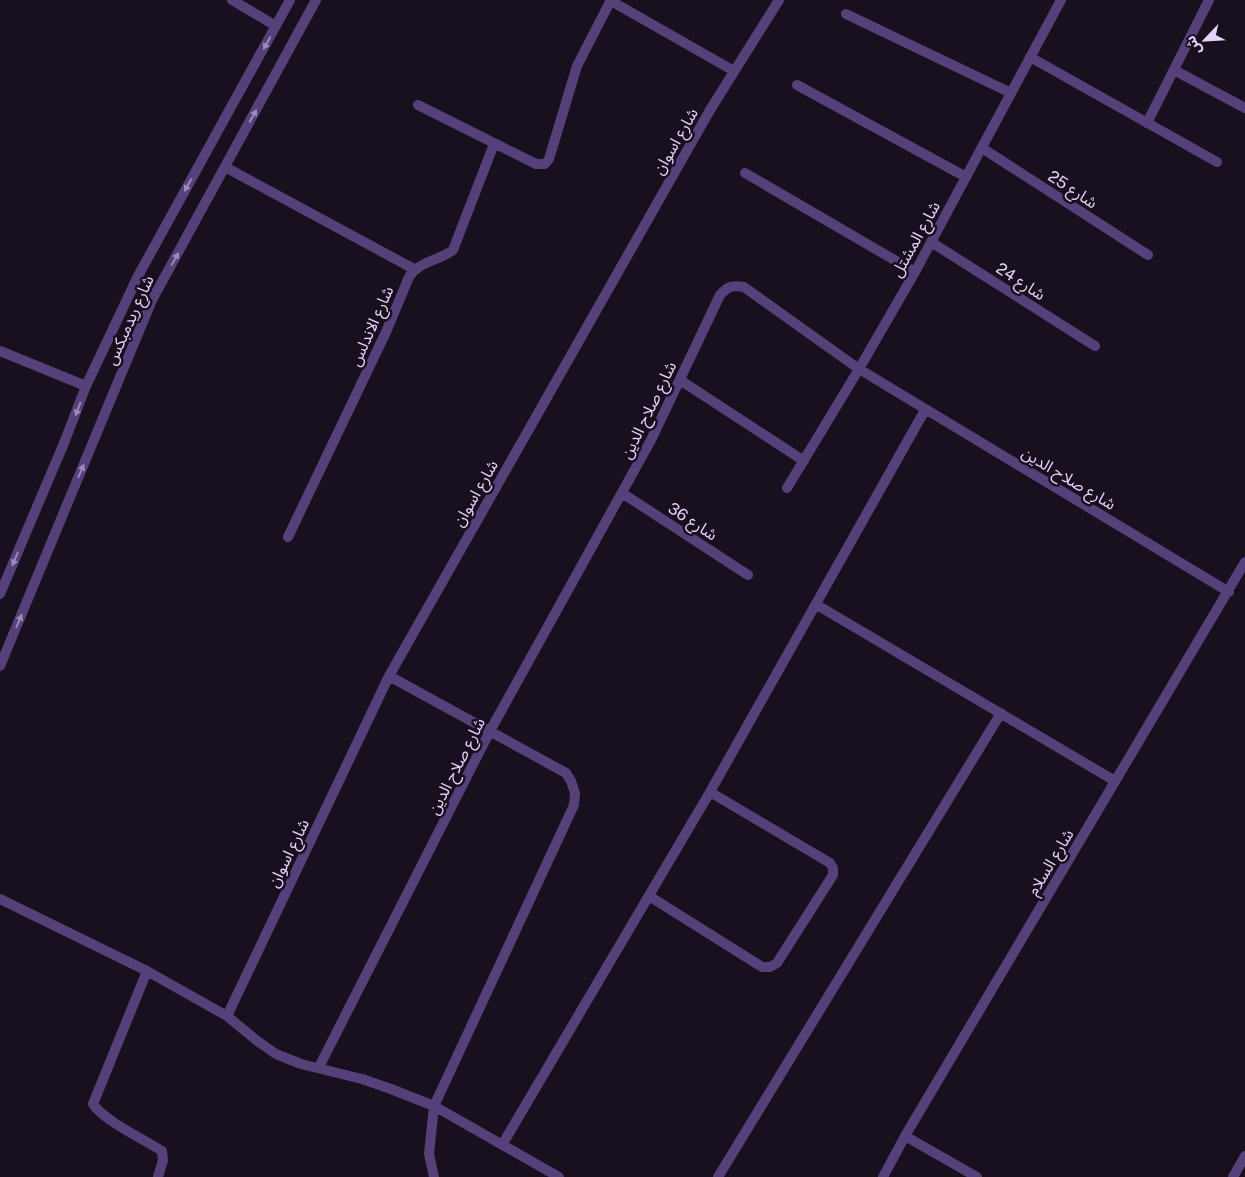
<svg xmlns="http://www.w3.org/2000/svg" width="1245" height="1177" font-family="'Public Sans','Noto Sans Arabic',sans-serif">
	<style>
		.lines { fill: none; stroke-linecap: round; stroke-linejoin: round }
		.minor { stroke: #564079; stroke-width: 10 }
		.oneway { fill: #9e89ba }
		.labels { text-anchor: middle; stroke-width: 5; stroke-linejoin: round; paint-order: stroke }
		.street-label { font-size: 16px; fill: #e5d2fa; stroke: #180f1f }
	</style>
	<rect width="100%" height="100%" fill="#180f1f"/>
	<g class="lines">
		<!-- minor -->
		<path class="minor" d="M232,0l44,26
			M611,1l123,70
			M846,14l165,79
			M1030,57l187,105
			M1174,70l71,38
			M797,85l169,92
			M418,105l118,59h9l4,-5 28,-93 34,-66
			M1147,123l62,-123
			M982,148l166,107
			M225,167l189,102
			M745,173l170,99
			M931,242l164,104
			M0,351l86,35
			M680,380l124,81
			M787,488l72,-119 56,-97 146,-272
			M622,493l126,82
			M288,537l98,-205 23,-55c10,-16 30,-16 44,-27l41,-106
			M0,594l64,-151 22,-57 52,-110 152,-276
			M817,605l298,176
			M0,666l152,-366 164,-300
			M389,676l177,97 5,8 4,12 -1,12 -140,301 -5,48 5,23
			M649,896l113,71h8l7,-4 56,-88v-7l-3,-5 -120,-71
			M0,899l147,72 80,45 29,24 20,14 25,10 61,15 29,10 43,17 125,71
			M147,971l-54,133c10,16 52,36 69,47l1,9 -5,17
			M227,1016l162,-340 321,-566 69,-110
			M319,1067l171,-336 161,-291 69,-145c8,-9 13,-10 24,-8l115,82 370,223
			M905,1136l72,41
			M502,1145l208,-353 215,-382
			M718,1177l283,-464
			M883,1177l22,-41 340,-574
			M1233,1177l12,-21"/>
	</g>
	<!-- one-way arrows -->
	<defs><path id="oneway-solid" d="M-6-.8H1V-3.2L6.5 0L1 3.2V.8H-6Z" transform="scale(1.25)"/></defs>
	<g class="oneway">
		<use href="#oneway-solid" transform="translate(267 43) rotate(119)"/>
		<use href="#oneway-solid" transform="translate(253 116) rotate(-61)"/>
		<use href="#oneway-solid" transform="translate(188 185) rotate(119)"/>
		<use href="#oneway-solid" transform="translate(175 259) rotate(-61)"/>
		<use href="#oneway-solid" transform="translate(78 409) rotate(111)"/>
		<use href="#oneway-solid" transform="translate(81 471) rotate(-67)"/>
		<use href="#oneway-solid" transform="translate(15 559) rotate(113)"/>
		<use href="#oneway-solid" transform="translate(19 621) rotate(-67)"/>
	</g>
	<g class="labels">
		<!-- street labels -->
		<g class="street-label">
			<text transform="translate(675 141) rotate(-60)" y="6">شارع اسوان</text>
			<text transform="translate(1073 189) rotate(33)" y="6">شارع 25</text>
			<text transform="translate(915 239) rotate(-61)" y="6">شارع المشتل</text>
			<text transform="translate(1021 281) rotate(33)" y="6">شارع 24</text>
			<text transform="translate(129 320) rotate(-66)" y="6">شارع ريدمبكس</text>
			<text transform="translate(371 326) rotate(-66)" y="6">شارع الاندلس</text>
			<text transform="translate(648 410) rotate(-64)" y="6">شارع صلاح الدين</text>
			<text transform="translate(1069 478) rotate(31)" y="6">شارع صلاح الدين</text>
			<text transform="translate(475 493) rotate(-60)" y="6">شارع اسوان</text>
			<text transform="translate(693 521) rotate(33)" y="6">شارع 36</text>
			<text transform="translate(456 766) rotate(-63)" y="6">شارع صلاح الدين</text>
			<text transform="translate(288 853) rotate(-64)" y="6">شارع اسوان</text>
			<text transform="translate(1050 862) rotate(-59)" y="6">شارع السلام</text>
		</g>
	</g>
	<!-- north arrow -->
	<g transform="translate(1205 40) rotate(245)" stroke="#180f1f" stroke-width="4" paint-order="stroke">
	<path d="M0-4L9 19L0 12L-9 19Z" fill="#e5d2fa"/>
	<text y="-8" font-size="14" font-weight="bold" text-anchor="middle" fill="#e5d2fa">ش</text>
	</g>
</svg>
